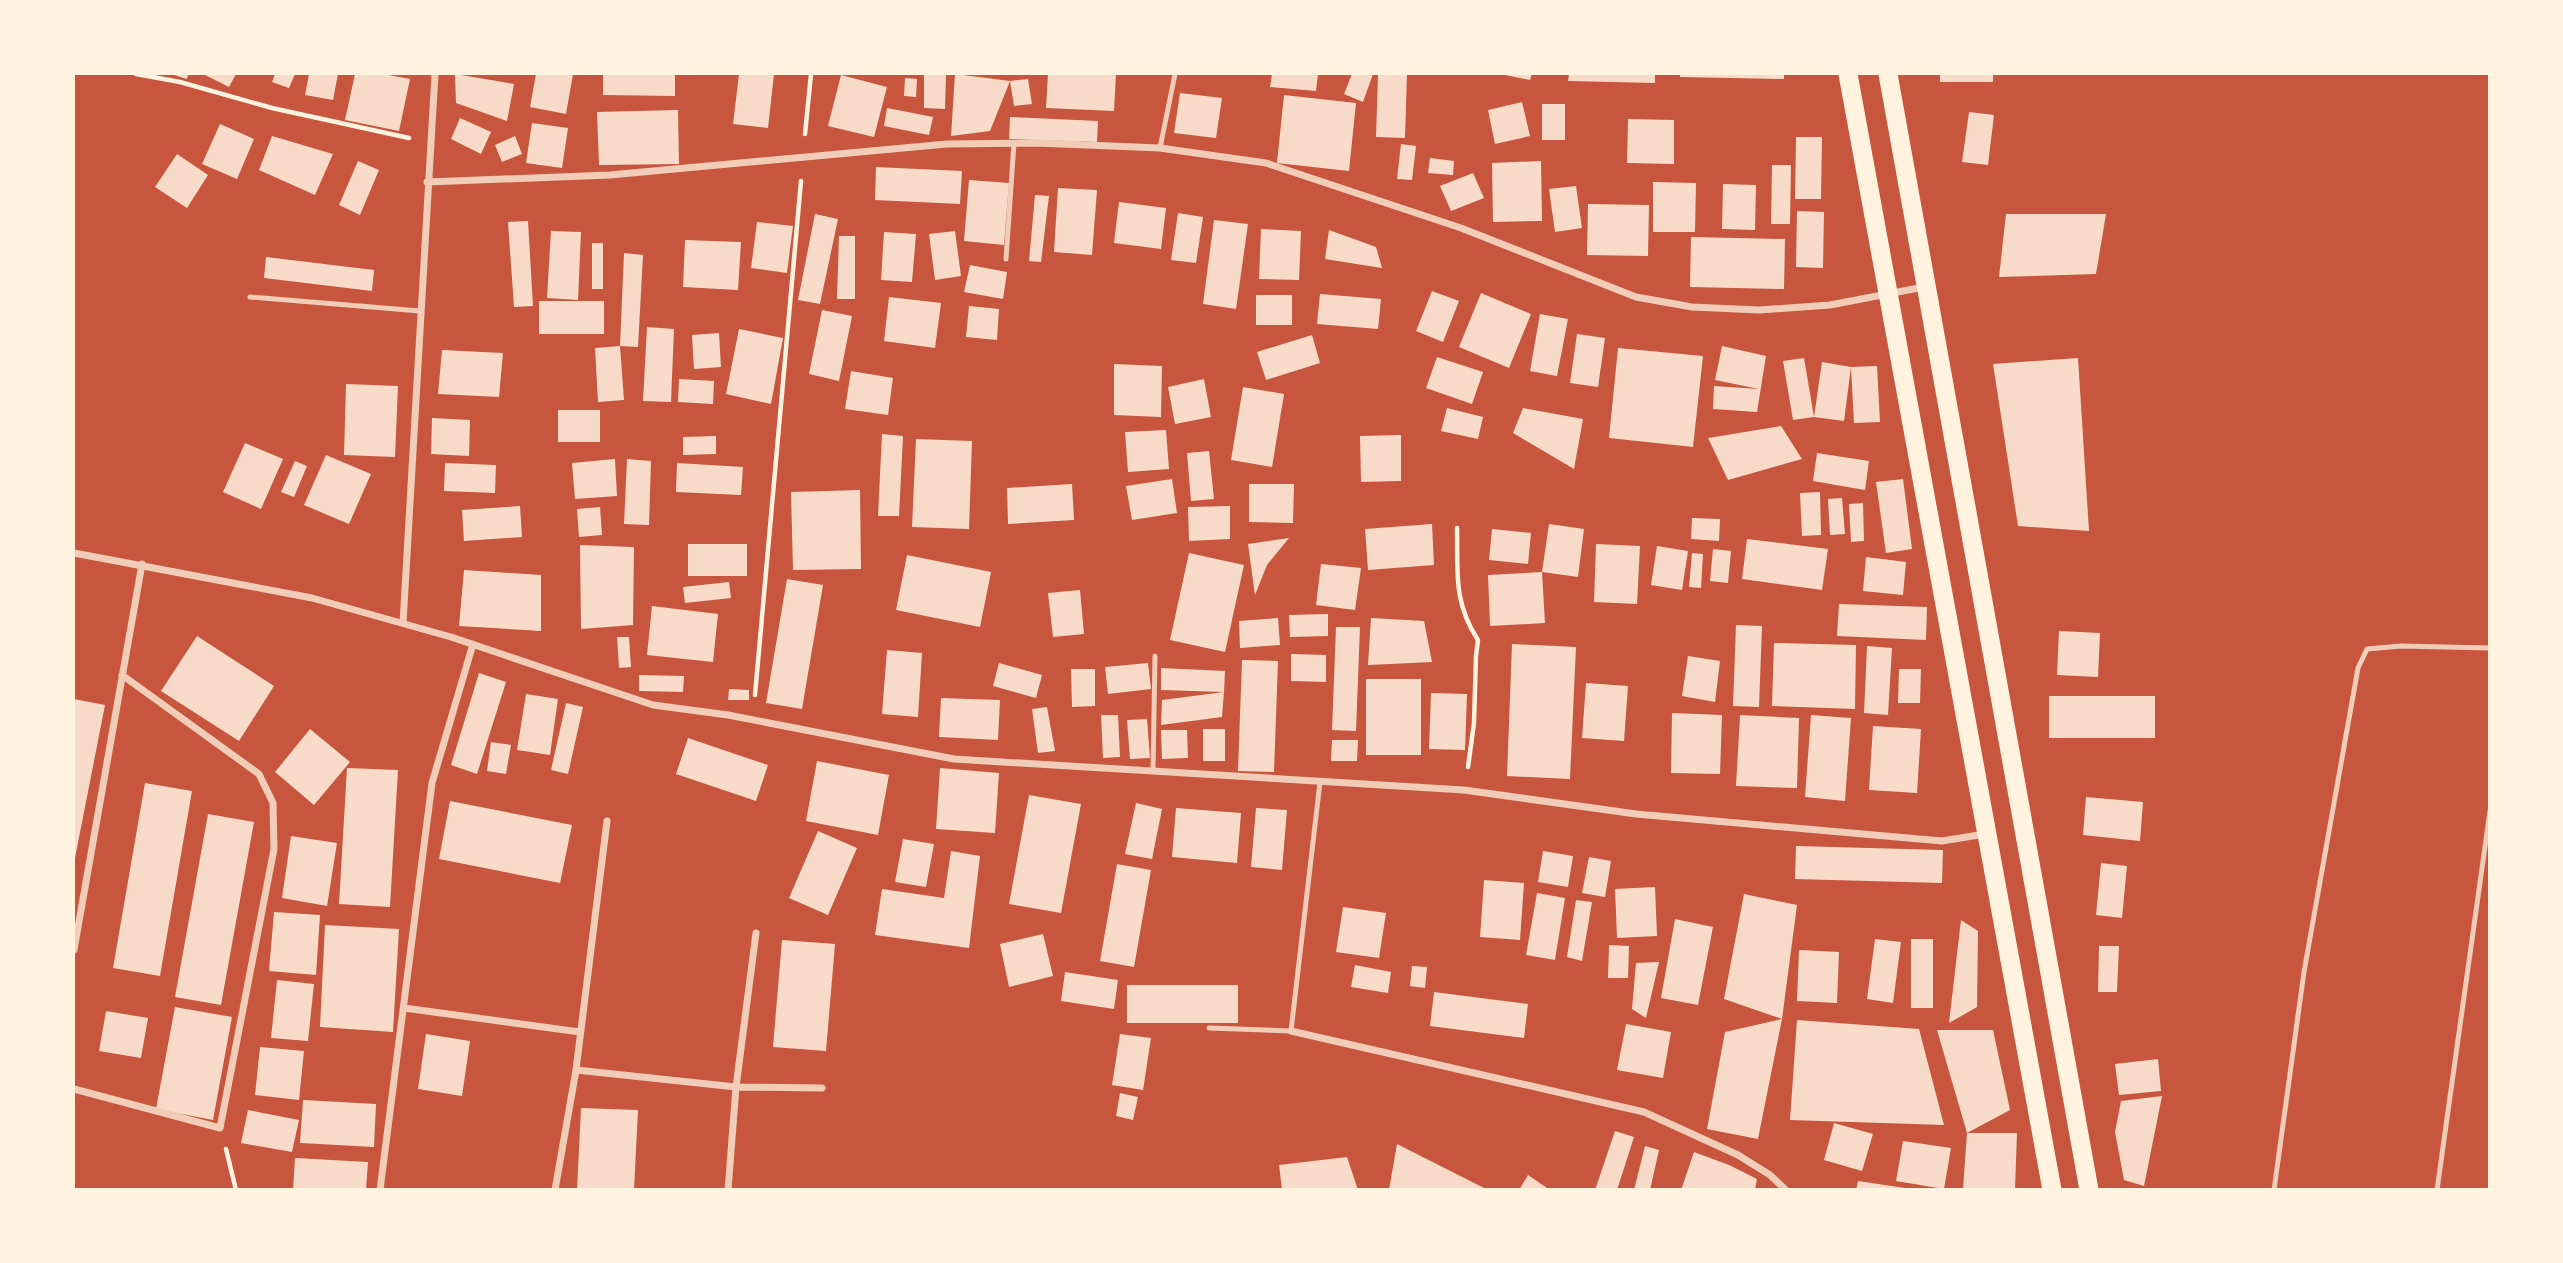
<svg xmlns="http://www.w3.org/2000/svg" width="2563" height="1263" font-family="'Work Sans',sans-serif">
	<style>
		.building { fill: #f7dbc8 }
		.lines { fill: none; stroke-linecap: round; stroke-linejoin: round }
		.path { stroke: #fff3e0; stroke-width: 4.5 }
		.service { stroke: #f1ccb7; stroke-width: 5 }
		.minor { stroke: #f1ccb7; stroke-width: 7 }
		.trunk { stroke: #fff3e0; stroke-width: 19 }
	</style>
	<rect width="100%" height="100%" fill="#c8553d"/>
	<!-- building -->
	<path class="building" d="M171,74h17l-1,5z
		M203,74h33l-7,13z
		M275,74h20l-6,14 -17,-6z
		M309,74h29l-5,26 -28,-5z
		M355,74h28l27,5 -11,52 -54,-11z
		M455,74l59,10 -7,37 -51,-18z
		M536,74h37l-7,40 -36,-7z
		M603,74h72v22l-72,-1z
		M739,74h35l-6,54 -35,-4z
		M924,74h22l-1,35 -21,-1z
		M955,74l55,7 18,-2 4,25 -18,2 -4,-25 -20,50 -39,5z
		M1048,74h68l-2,37 -68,-3z
		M1272,74h46l-2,17 -46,-4z
		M1352,74h21l-10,28 -19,-8z
		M1378,74h29l-2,64 -29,-1z
		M1500,74h32l-2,6z
		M1569,74h86v9l-87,-2z
		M1680,74h104v5l-104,-2z
		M1940,74h53v8h-53z
		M841,75l46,12 -13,50 -46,-11z
		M905,78l12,1 -1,18 -12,-1z
		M1180,93l42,5 -6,40 -42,-5z
		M1284,95l72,8 -7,68 -72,-8z
		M1522,102l8,34 -35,8 -7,-34z
		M1542,104h23v36h-23z
		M887,108l46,9 -4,18 -45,-9z
		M678,110l1,54 -80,1 -2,-53z
		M1969,112l25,3 -6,50 -26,-3z
		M1010,117l88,4 -1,21 -88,-3z
		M460,118l31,14 -10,22 -30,-15z
		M1628,119l46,1v44l-47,-1z
		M532,123l36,5 -6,40 -36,-5z
		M220,124l34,15 -17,40 -35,-15z
		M272,136l61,18 -18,41 -56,-25z
		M515,136l7,18 -20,8 -7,-17z
		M1796,137h26l-1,62h-26z
		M1401,144l15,2 -4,34 -15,-1z
		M177,154l31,21 -21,33 -32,-21z
		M1430,158l24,3 -1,14 -25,-2z
		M358,161l21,9 -19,45 -21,-10z
		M1541,161l1,60 -49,1 -1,-59z
		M1772,165h19l-1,59h-19z
		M876,167l86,4 -2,33 -85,-4z
		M1473,173l11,25 -33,13 -11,-25z
		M969,180l40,3 -5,62 -40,-4z
		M1653,182l43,1 -1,49h-42z
		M1723,184l33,1 -1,45 -33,-1z
		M1576,186l6,42 -27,4 -6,-43z
		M1058,188l39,2 -5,65 -38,-3z
		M1035,195l14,1 -8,66 -12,-1z
		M1119,202l47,6 -5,41 -47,-6z
		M1588,204l61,1 -1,51 -61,-1z
		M1797,211l27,1 -1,56 -27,-1z
		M1178,213l25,4 -7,46 -25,-3z
		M815,214l23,5 -18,85 -22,-4z
		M2006,214h100l-10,60 -97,3z
		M1214,220l34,4 -12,85 -33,-5z
		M528,221l5,85 -19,1 -6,-85z
		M757,222l36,4 -6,47 -36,-5z
		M1261,229l40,2 -2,49 -40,-1z
		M1329,230l47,17 6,21 -57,-9z
		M551,231l30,1 -3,68 -31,-2z
		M955,231l6,45 -26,4 -6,-46z
		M884,232l32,2 -4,48 -31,-2z
		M839,236h16v63h-18z
		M1691,237l94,2 -1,50 -94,-2z
		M685,240l56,2 -3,48 -55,-3z
		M592,243h11v46h-11z
		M624,253l19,2 -5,92 -18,-1z
		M266,257l108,13 -2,21 -108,-13z
		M970,265l37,7 -4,27 -39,-7z
		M1432,291l27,10 -16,41 -27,-11z
		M1481,293l50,21 -22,54 -50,-21z
		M1320,294l61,5 -3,30 -61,-5z
		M1256,295h36v30h-36z
		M889,297l52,6 -6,45 -51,-7z
		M539,301h65v33h-65z
		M969,306l30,3 -2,31 -31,-3z
		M822,310l30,6 -13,65 -30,-7z
		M1540,314l28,5 -11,57 -27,-5z
		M647,327l27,2 -3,73 -28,-1z
		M739,329l44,9 -12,66 -45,-10z
		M719,333l2,34 -27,2 -2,-34z
		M1577,334l28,4 -7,49 -28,-4z
		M1312,335l8,28 -54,17 -9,-28z
		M620,346l4,54 -26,2 -3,-54z
		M1722,346l44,10 -9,56 -44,-3 1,-23 45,3 -44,-9z
		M1618,348l85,8 -10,91 -84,-9z
		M442,350l61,3 -4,44 -61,-3z
		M1437,357l46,15 -11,32 -46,-16z
		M1804,358l10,59 -21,3 -10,-59z
		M2078,358l11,173 -71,-5 -25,-162z
		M1822,362l29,5 -7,54 -30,-4z
		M1114,364l48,2 -1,51 -47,-2z
		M1877,366l3,56 -26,1 -3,-56z
		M851,371l42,7 -5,37 -43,-6z
		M679,379l35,2 -1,23 -35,-2z
		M1204,379l7,38 -36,7 -7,-37z
		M346,384l52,2 -3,71 -51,-2z
		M1243,387l41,7 -12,73 -41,-7z
		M1447,408l36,9 -5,22 -37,-8z
		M1523,408l60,11 -9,50 -61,-36z
		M558,410h42v32h-42z
		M432,418l38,2 -1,36 -38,-2z
		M1781,426l21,33 -74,21 -20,-42z
		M1166,430l3,39 -41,3 -3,-40z
		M882,434l21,2 -4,80h-21z
		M1401,435v46l-40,1 -1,-46z
		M716,436v18l-33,1v-18z
		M916,439l56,2 -3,88 -57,-2z
		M245,443l38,16 -22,50 -38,-17z
		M1209,451l5,48 -23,2 -4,-48z
		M1817,453l52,8 -4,29 -52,-9z
		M326,455l45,19 -22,50 -45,-19z
		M615,459l2,37 -42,3 -3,-36z
		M627,459l24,2 -2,64 -25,-1z
		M295,461l12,5 -13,31 -13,-5z
		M445,463l51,2 -1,28 -51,-2z
		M677,463l66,4 -2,28 -65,-3z
		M1172,479l5,34 -45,7 -6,-34z
		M1903,479l9,70 -26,4 -10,-71z
		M1072,484l2,36 -66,4 -1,-36z
		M1249,484h45l-1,39 -44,-1z
		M860,490l1,79 -68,1 -2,-78z
		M1820,492l1,43 -19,1 -2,-43z
		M1842,498l3,36 -15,1 -2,-36z
		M1863,503l1,38 -13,1 -2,-38z
		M520,506l2,31 -58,4 -2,-31z
		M1230,506v33l-41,2 -1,-34z
		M600,507l2,28 -23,2 -2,-28z
		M1692,518l28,1 -1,22 -28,-2z
		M1432,524l2,41 -66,5 -3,-41z
		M1549,524l35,5 -6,48 -36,-5z
		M1492,529l39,4 -3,31 -39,-4z
		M1289,538l-22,27 -12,30 -7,-51z
		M1747,539l81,10 -6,41 -80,-11z
		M688,544h59v32h-59z
		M1596,544l44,2 -3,58 -43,-2z
		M580,545l54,2 -1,78 -52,4z
		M1657,546l31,5 -6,39 -31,-5z
		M1713,549l18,2 -3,32 -18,-2z
		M1189,553l55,12 -19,87 -55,-12z
		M1692,553l11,1 -2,34 -12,-1z
		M907,555l84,17 -11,55 -84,-17z
		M1866,557l40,5 -3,33 -40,-4z
		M1321,564l40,4 -6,42 -39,-5z
		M464,570l77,5v56l-82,-5z
		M1542,572l3,51 -55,3 -2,-51z
		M787,579l36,6 -21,124 -36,-6z
		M729,582l2,16 -46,5 -2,-16z
		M1080,590l4,44 -31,3 -5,-44z
		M1839,604l88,3 -1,33 -89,-4z
		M652,606l66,8 -5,48 -66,-7z
		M1328,614v22l-38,1 -1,-22z
		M1278,618l2,27 -40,3 -1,-27z
		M1371,618l53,3 8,41 -64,3z
		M1736,625l26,1 -3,81 -26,-1z
		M1336,627h24l-4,104 -24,-1z
		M2059,631l41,2 -2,44 -41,-2z
		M197,636l77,50 -35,55 -78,-50z
		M617,637h12l2,30 -12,1z
		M1774,643l82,2 -1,64 -83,-3z
		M1512,644l64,3 -6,132 -63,-3z
		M1867,646l25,2 -4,67 -24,-2z
		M887,650l35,3 -4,64 -36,-3z
		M1291,654l35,1v27l-35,-1z
		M1688,656l32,5 -5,41 -33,-6z
		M1242,660l36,1 -4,111 -36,-1z
		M999,663l43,12 -6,23 -43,-12z
		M1148,663l3,26 -43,5 -3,-27z
		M1161,668l64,3 -1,21 -2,25 -61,8 1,-25 62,-8 -63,-2z
		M1071,669h24v37l-23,1z
		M1899,669h22l-1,34h-22z
		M479,673l27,9 -29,92 -26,-9z
		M639,675l45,1 -1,16 -44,-1z
		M1366,679h55v76h-55z
		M1586,683l42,3 -4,55 -42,-3z
		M729,689l20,1v10h-21z
		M1431,693l36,1 -2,56 -36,-1z
		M526,694l32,5 -8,56 -33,-5z
		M2049,696h106v42h-106z
		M941,698l59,2 -2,40 -59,-3z
		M74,699l31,6 -30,153h-1z
		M566,703l17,4 -15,67 -17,-4z
		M1047,707l8,44 -17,2 -6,-44z
		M1672,713l50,2 -2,59 -49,-1z
		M1101,715h17l2,42 -17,1z
		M1740,715l59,3 -2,70 -61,-2z
		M1811,715l40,3 -6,83 -40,-4z
		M1147,719l3,39 -20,1 -3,-39z
		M1873,726l48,3 -4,64 -48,-3z
		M310,729l40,33 -36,43 -39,-33z
		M1203,729h22v32h-22z
		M1161,730h26l1,28 -26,1z
		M688,738l80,27 -12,36 -80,-27z
		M1332,740h26l-1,21h-26z
		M491,742l20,3 -5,29 -19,-3z
		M817,761l72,14 -11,60 -72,-14z
		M347,768l51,2 -8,137 -51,-3z
		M940,768l59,5 -4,60 -59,-4z
		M145,783l47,8 -32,185 -47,-8z
		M1029,795l52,9 -20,109 -52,-9z
		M2086,797l57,5 -3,39 -57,-6z
		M450,801l122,24 -12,58 -121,-24z
		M1136,803l26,6 -10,50 -27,-5z
		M1176,808l65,5 -4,50 -65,-6z
		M1256,808l31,2 -5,60 -31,-3z
		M208,814l46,8 -33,183 -46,-8z
		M818,831l39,17 -29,67 -39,-17z
		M291,836l46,7 -10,63 -45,-8z
		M903,839l31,5 -8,43 -31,-5z
		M1796,846l147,4 -1,33 -147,-4z
		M951,851l29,5 -11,92 -94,-13 7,-46 62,9z
		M1543,851l30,5 -5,31 -30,-5z
		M1589,857l22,4 -6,36 -23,-4z
		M2101,863l26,3 -5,52 -26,-3z
		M1117,864l34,6 -17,97 -34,-6z
		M1484,880l40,3 -4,57 -40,-3z
		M1655,887l2,49 -40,2 -2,-49z
		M1537,893l28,5 -10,62 -29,-5z
		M1744,894l53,11 -15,114 -58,-20z
		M1576,900l16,2 -10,59 -15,-4z
		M1343,907l43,6 -7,45 -43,-6z
		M274,912l46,3 -4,60 -47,-4z
		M1675,919l38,8 -15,78 -37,-7z
		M1961,920l17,11 -1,76 -28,16z
		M325,925l74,4 -6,103 -73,-5z
		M1043,934l10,42 -44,11 -9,-43z
		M1875,939l26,3 -8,61 -26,-4z
		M1911,939h22v69h-22z
		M782,940l53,4 -9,107 -53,-4z
		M1609,945l20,1 -1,32h-20z
		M2099,946h20l-2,46h-19z
		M1799,950l40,2 -2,51 -40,-2z
		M1659,962l-13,56 -14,-9 4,-46z
		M1355,965l36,7 -3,21 -37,-6z
		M1412,966l15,1 -2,21 -15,-2z
		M1065,972l53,8 -4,29 -53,-8z
		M277,980l37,4 -6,57 -37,-3z
		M1127,985h111v38h-111z
		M1434,992l94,12 -4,34 -94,-12z
		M175,1007l57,10 -19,103 -57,-11z
		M106,1011l42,7 -7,40 -42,-7z
		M1782,1019l-24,120 -51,-10 18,-97z
		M1797,1020l122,9 25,96 -154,-5z
		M1626,1024l45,8 -8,46 -46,-8z
		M1937,1030h56l17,80 -43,23z
		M426,1034l44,7 -8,55 -44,-7z
		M1120,1034l31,4 -8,52 -31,-5z
		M260,1047l44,4 -5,49 -44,-5z
		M2158,1059l3,32 -42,4 -4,-31z
		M1120,1093l18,4 -5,23 -17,-4z
		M2162,1096l-18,90 -20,-6 -9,-48 6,-31z
		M303,1100l73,4 -2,43 -74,-4z
		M581,1108l57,2 -4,80h-57z
		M248,1110l51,10 -7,32 -51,-9z
		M1834,1123l39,11 -11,37 -38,-11z
		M1615,1131l19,6 -17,53h-22z
		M1967,1133h50l-2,57 -52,-1z
		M1903,1141l48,7 -7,41 -48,-8z
		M1397,1144l91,46h-99z
		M1645,1146l14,4 -9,40h-16z
		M1694,1152l35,13 28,14 -2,11h-74z
		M1347,1157l11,33h-76l-3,-25z
		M295,1158l73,4 -2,28h-73z
		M1528,1175l22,15h-31z
		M1858,1181l47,7v2h-49z"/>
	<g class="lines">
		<!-- path -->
		<path class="path" d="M136,74l44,8 92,26 137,30
			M805,134l6,-60
			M1457,528c1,44 -4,74 21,112l-2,16 -2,67 -6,44
			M755,695l46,-514
			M226,1149l10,41"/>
		<!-- service -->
		<path class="service" d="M1160,148l15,-74
			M1006,259l8,-116
			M250,297l170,14
			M1153,771l2,-115
			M1209,1028l82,3 29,-249
			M2274,1190l30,-218 54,-304 9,-19 34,-3 89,2
			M2437,1190l53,-379"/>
		<!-- minor -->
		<path class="minor" d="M427,182l183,-7 337,-31 90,-1 123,5 106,15 195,65 175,69 56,10 67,3 71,-5 94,-18
			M74,553l238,45 139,39 202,68 75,10 226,44 510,31 172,24 306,27 43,-7
			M403,623l32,-549
			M74,950l68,-386
			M404,1008l176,24
			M1291,1031l353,81 94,43 32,20 16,15
			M576,1070l31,-249
			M74,1089l146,39 54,-279 -1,-46 -14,-29 -137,-99
			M380,1190l52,-407 41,-139
			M555,1190l21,-120 160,17 86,1
			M728,1190l8,-103 20,-154"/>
		<!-- trunk -->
		<path class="trunk" d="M1848,74l204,1116
			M1888,74l201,1116"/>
	</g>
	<!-- border -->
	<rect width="2563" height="1263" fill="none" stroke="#fff3e0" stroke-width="150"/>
</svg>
